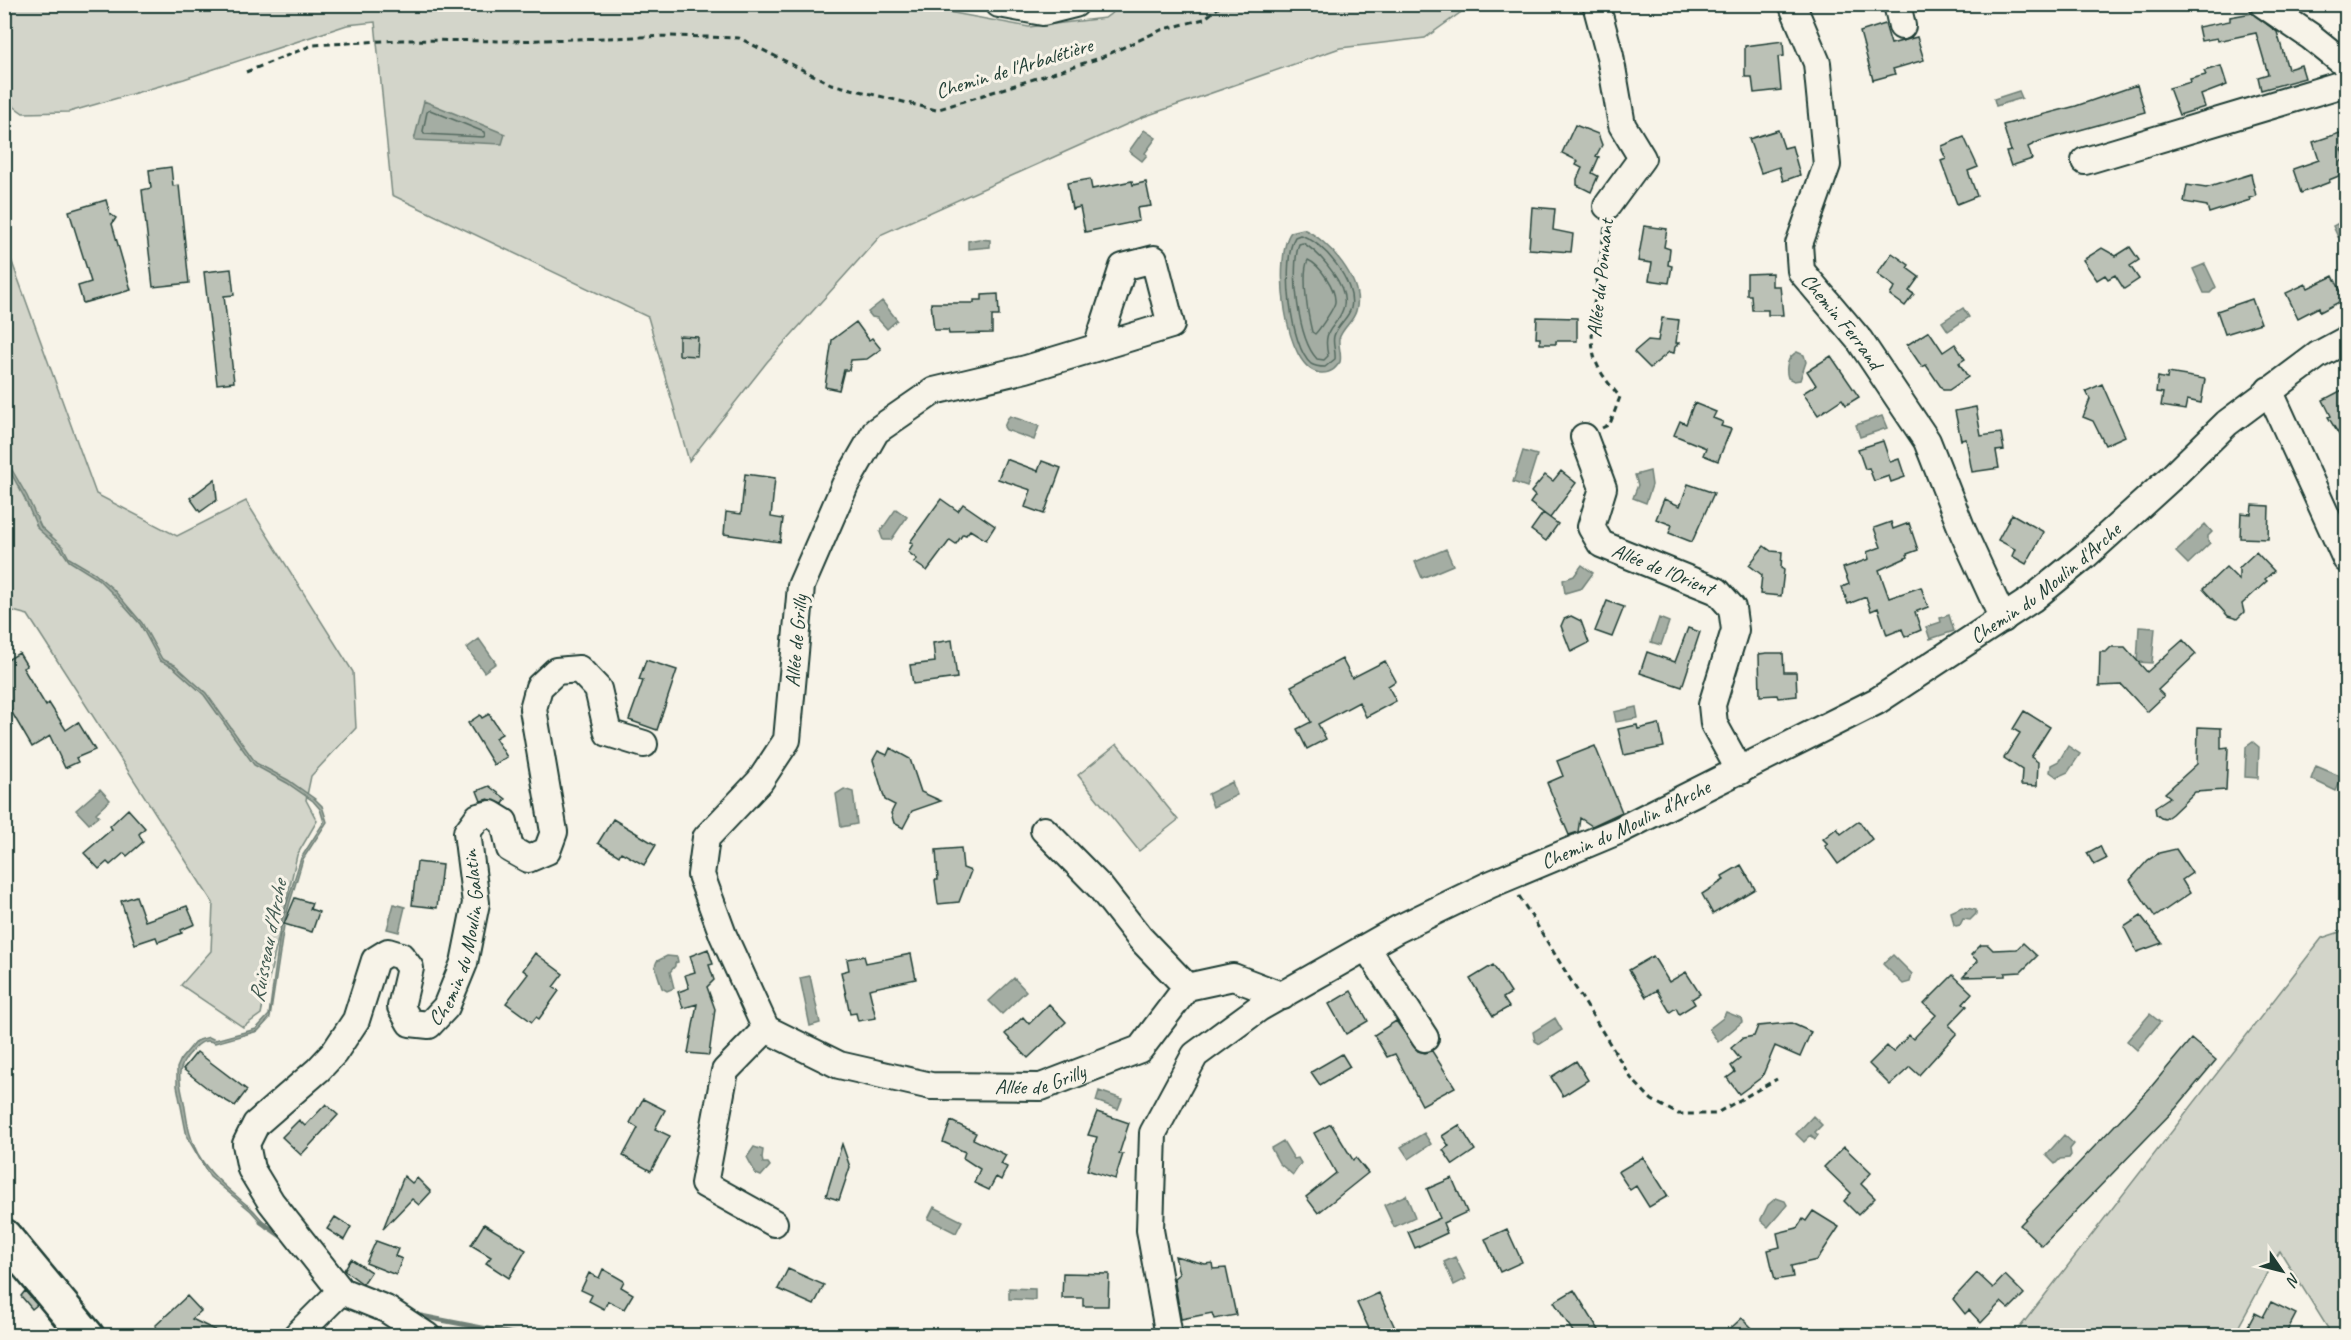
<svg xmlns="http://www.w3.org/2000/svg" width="2351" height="1340" font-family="Caveat,sans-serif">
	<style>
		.green { fill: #d3d5ca; stroke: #79897f; stroke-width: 1.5 }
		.water { fill: #a4ada3; stroke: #6f8077; stroke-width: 1.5 }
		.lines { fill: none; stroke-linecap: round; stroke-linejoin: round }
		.shore { stroke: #546a60; stroke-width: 1.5 }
		.stream { stroke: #6f8077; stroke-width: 5 }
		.building { fill: #bbc1b6; stroke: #1f3d34; stroke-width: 1.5 }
		.minor-casing { stroke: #1f3d34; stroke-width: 30 }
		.major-casing { stroke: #1f3d34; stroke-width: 38 }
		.path { stroke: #1f3d34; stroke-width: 3; stroke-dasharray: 6 4.5; stroke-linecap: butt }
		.minor { stroke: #f7f3e8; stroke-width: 26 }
		.major { stroke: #f7f3e8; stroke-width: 33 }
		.labels { text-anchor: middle; stroke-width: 6; stroke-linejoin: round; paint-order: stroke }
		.street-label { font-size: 21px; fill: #1f3d34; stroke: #f7f3e8 }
		.water-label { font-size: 22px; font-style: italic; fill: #405950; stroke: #f7f3e8 }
	</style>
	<rect width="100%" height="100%" fill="#f7f3e8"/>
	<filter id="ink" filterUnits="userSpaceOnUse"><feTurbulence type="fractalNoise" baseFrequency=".0167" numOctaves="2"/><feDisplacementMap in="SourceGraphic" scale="12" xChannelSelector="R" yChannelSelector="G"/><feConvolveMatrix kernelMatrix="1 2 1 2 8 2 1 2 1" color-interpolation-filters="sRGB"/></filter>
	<g filter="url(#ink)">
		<!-- green -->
		<path class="green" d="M905,4l124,23 76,-9 19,-14 347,1 -46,33 -85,10 -197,69 -261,117 -115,128 -78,99 -41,-144 -256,-122 -17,-173 -28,3 -163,54 -115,33 -46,1 -18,-13 -1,-95z
			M4,240l92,254 81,42 69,-35 107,171 3,56 -45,48 -5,24 11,21 -20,34 -36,159 -18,13 -62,-42 30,-34 2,-48 -185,-288 -23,-6z
			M1117,744l61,76 -39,31 -61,-76z
			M2346,930v405h-14l-52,-84 -46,84h-220l308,-397z"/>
		<!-- water -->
		<path class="water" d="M2019,91l3,7 -26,8 -2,-7z
			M424,101l81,33 -3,10 -88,-4z
			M1144,130l12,8 -11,15 2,2 -5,6 -13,-10z
			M2346,219v14l-8,4 -5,-11z
			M1303,229c25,10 62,53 53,82 -3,11 -14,17 -17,28 -1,8 3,15 1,23 -5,7 -9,11 -18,11 -39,-1 -49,-118 -31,-141z
			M979,239l11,1v7l-22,2v-8z
			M2205,264l11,23 -6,6h-6l-11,-24z
			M882,301l15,19 -10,9 -10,-11 -5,-1 -4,-5z
			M1963,308l6,9 -21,14 -6,-9z
			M1797,352l7,3 2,7 -6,18 -6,1 -6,-3c-3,-10 -1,-21 9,-26z
			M1010,416l29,10 -5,14 -28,-10 -2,-3 4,-9z
			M1882,416l5,12 -27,9 -4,-12z
			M1523,451l14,4 -10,32 -14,-5z
			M4,456l23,40 14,31 22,20 6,11 24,14 20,17 29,34 20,36 13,6 31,28 50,70 32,17 27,19 7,7 5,16 -24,37 -18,60 -15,99 -12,13 -43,12c-10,-5 -16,0 -23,8 -17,18 -13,29 -8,51 2,11 3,22 6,32 8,32 33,51 57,71 8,5 12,14 20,19l-1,4 -15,-17 -41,-34 -23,-40 -10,-51v-18l4,-9 15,-18 13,-4 6,3 41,-11 13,-14 13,-96 19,-61 23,-36 -4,-13 -7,-8 -26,-18 -33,-18 -50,-70 -31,-28 -13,-6 -20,-37 -23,-26 -19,-19 -29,-18 -8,-12 -23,-20 -14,-32 -19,-35z
			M1650,471l2,14 -6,18 -13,-5 5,-13 -3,-10z
			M896,509l11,8 -16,23h-8l-3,-8z
			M2205,524l7,8 -4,4v5l2,2 -22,21 -12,-12z
			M1446,549l7,16 -31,13 -7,-16z
			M1582,565l11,8 -11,15 -17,5 -2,-13 11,-4z
			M1949,615l5,16 -24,8 -4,-12 15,-5 -1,-4z
			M1659,618l10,4 -8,23 -10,-3z
			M2139,627l16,1 -3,35 -15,-1z
			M479,639l17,24 -12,9 -17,-24z
			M1636,707l2,11 -22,4 -2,-10z
			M2253,742l6,5 -1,31 -13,-1 1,-30z
			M2068,746l12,8 -12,18 -11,5 -7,-5 1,-7 8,-4z
			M2316,766l26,11 -6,14 -25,-12z
			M1232,782l5,13 -24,12 -5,-13z
			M100,789l10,11 -14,13 3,3 -10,8 -13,-14z
			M844,789l9,3 4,32 -16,3 -5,-33z
			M394,904l11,3 -6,25 -12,-3z
			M1962,907l14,3v4l-6,6 -7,-1 -3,6 -4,1 -2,-1 -3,-13z
			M1893,955l19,19 -2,8 -7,2 -20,-20z
			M667,956l10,1 1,5 -3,1v3l-5,6 4,16 -7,3 -5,-3 -7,-22 2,-5z
			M810,976l10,47 -10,3 -10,-48z
			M1014,978l12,13 -24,23 -13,-13z
			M1726,1012l15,6 1,4 -24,20 -9,-13 14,-11z
			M2150,1014l10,8 -23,28 -10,-9z
			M1555,1018l7,12 -22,14 -5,-3 -2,-9z
			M1099,1091l23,8 -4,10 -22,-8z
			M1813,1116l9,9 -7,7 3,3 -3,4 -4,-4 -7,7 -8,-8z
			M1424,1133l7,11 -22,15 -8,-12z
			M2064,1135l10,9 -4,5 1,6 -2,3 -9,1 -5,5 -9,-9z
			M1283,1141l11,18 4,-1 3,5 -8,12 -14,-12 -8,-15z
			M754,1147l9,3 -1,8 1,5h5l2,3 -9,10 -5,-2 -9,-17z
			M1406,1195l9,22 -21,10 -10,-22z
			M1776,1198l9,3 2,4 -19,22 -7,-6v-2l7,-14z
			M934,1207l28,14 -6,12 -28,-14z
			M1455,1257l11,22 -12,6 -10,-23z
			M1009,1288l26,1v11l-26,-1z"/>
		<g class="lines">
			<!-- shore -->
			<path class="shore" d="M430,110l54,22 1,4 -2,1 -59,-3 -1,-3 4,-19z
				M1300,235c23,6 57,48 51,73 -3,11 -14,17 -17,28 -2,8 2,15 1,23l-10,8c-5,0 -9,0 -14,-3 -21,-17 -30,-105 -16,-127z
				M1303,243c17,10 48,45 40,66 -8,22 -21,17 -15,47l-4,4 -7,-1c-19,-20 -27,-90 -18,-115z
				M1308,260c12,5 28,29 27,42 0,5 -16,28 -20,32l-3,-2c-4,-16 -11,-58 -4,-72z"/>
			<!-- stream -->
			<path class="stream" d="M261,1222l27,19
				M421,1316l97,19"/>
		</g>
		<!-- building -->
		<path class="building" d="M2252,13l25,19 11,37 13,-4 4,13 -44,12 -3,-13 10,-3 -12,-41 -38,8 -1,-3 -16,3 -3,-14 32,-6v-4z
			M1885,24l6,20 26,-7 7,23 -31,9 2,5 -22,6 -13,-48z
			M1783,41l1,15 -6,1 3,33 -27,3 -2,-16h-7v-31z
			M2221,66l6,19 -26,10 4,12 -26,8 -10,-27 22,-6 -1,-3 16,-4 -2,-4z
			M2137,85l8,27 -105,29 -12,6 4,12 -21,7 -5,-14 5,-1 -8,-26 73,-19z
			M1575,125l23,9 4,11 -6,11 3,1 -7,16 6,3 -7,16 -14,-7v-6l5,-11 -6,-3 2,-4 -16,-8z
			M1778,130l6,18 8,-2 8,29 -17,6 -4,-14 -18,6 -12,-34z
			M2346,131v16l-5,2 4,11 -3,1 4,12 -17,7 1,2 -29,11 -8,-24 26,-9 -6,-18z
			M1964,137l14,30 -10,4 9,25 -20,8 -16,-43 5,-2 -4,-9v-4z
			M171,167l2,19 6,-1 10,98 -36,4 -11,-97 9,-2 -2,-18z
			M2251,174l5,22 -7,2 1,2 -41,13 -2,-7 -23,-4 3,-17 19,3z
			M1090,179l2,10 40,-8 1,4 13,-3 5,24 -14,2 2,13 -54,11 -5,-25 -8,2 -5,-26z
			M106,200l4,14 6,4 -4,6 19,66 -48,13 -5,-17 13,-4 -22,-71z
			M1532,207l23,2 -2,21 20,4 -2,18 -42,-3z
			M1644,226l23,3 -3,18 6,2 -2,16 4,1 -3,17 -20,-3 3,-17 -14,-2z
			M2130,247l9,13 -9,6 9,13 -15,10 -9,-14 -7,4 -3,-4 -8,5 -14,-20 19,-12 14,8z
			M1892,253l17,12 -2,3 12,9 -10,14 5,3 -9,12 -15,-11 5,-8 -18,-13z
			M231,269l3,26 -10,1 10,86 -17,2 -13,-112z
			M1772,273v13h8l3,29h-15v-5h-16l-1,-15h-4v-21z
			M2333,276l12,23 -25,13 -1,-5 -21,11 -12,-25 20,-9 2,4z
			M998,294l1,22h-7v17l-43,1 -1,-4h-14l-3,-27h43v-3h8v-5z
			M2252,299l9,24 -36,11 -8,-23z
			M1537,317l40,1v23h-21v3h-16v-6h-4z
			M1662,318l17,2 -3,23h3l-4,4 -1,6 -5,-1 -19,16 -16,-16 14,-12 10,1z
			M856,322l13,18 3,-2 9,11 -14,10 -16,1 -2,10h-5l-5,20 -14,-3 7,-47z
			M1929,331l14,21 12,-8 10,15 -6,4 9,14 -19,13h-6l-17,-25 -4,2 -15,-22z
			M679,336l19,1 -1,19 -18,-1z
			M1831,356l28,41 -13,8 -4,-6 -24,16 -15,-22 13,-8 -9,-14z
			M2168,373l37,6 -4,24 -14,-3 -2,10 -24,-4 2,-13 -7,-1 2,-15 9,2z
			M2102,384l23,52 -20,9 -12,-24 -10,-4 7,-18 -4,-8z
			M2346,388v58l-18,-29 3,-1 -8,-16z
			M1694,403l22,9 -3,6 10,4 -2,4 10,3 -13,32 -15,-6 3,-7 -32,-13 6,-14 6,3z
			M1976,407l5,29 20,-3 3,17 -8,1 3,17 -27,4 -6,-33 -5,1 -6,-29z
			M1883,441l7,21 9,-3 6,18 -14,5 -2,-6 -15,5 -5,-13 -4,1 -7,-20z
			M1006,459l32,12 4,-10 19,7 -17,46 -19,-7 6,-17 -33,-11z
			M1561,471l15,12 -26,35 -20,-15 5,-7 -4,-4 14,-17 8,6z
			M745,474l30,4 -4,39 12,2 -3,23 -56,-8 2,-22 15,2z
			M215,479l2,21 -17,12 -10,-14z
			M1688,484l26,9 -22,49 -23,-9 3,-8 -16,-6 8,-20 16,7z
			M941,499l17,12 5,-7 32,22 -9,14 -16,-10 -4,5 -3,-1 -7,10 -6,-4 -23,31 -13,-9 3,-3 -9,-7 5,-8 -3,-2z
			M2252,505l17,1 -1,33 -28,-1 1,-25 10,1z
			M1543,513l15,11 -12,17 -15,-11z
			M2012,514l32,18 -18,32 -14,-8 3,-7 -17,-9z
			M1891,522l2,7 16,-6 9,27 -11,4 1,3 -29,13 10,28 32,-11 7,20 -13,5 6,18 -16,7 -3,-8 -15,6 -9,-27 -7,3 -5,-14 -18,7 -6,-17 7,-3 -6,-16 26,-9 -2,-7 14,-5 -7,-19z
			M1764,546l7,5 11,1 -1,16 3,2 -3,26 -21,-2 2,-19 -13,-10z
			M2256,552l18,19 -9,8 2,2 -25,23 2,8 -7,7 -9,-3 -25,-27 23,-22 13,13v-12z
			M1607,601l17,6 -12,30 -17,-6z
			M1571,616l10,5 8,22 -18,9 -10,-26 3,-7z
			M1688,628l12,4 -18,55 -42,-14 7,-21 28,10z
			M952,640l5,38 -44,6 -3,-19 25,-3 -2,-19z
			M2183,640l13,14 -38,36 6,6 -17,16 -25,-27 -23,1 1,-34h6l5,-5h14l22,25z
			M19,653l8,13 -4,2 23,38 3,-3 17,27 12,-8 17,28 -19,8 2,4 -13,6 -15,-32 -18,11 -28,-48v-37z
			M1767,653h16l1,19h12l1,24 -19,2 -1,-3 -17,1 -1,-42z
			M1342,659l10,19 33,-17 11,20 -8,5 8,15 -30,16 -7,-15 -41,22 8,15 -19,10 -10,-20 14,-7 -20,-36z
			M646,660l31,10 -20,60 -28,-10 14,-39 -4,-1z
			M2024,711l26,16 -19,30 7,5 -1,24 -16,-1 1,-15 -18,-12 16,-25 -7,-4z
			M489,714l13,20 -7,4 12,19 -13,8 -26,-42 12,-8 2,3z
			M1659,724l5,23 -40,8 -6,-26 19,-4 1,4z
			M2198,727l23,1v20l7,-1 -2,43 -31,2 -23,22 -7,5 -4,-1 -5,-4 -1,-7 15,-10 -5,-4 32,-29z
			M1595,746l27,66 -30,14 -12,-8 -2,14 -9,3 -22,-52 16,-7 -6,-15z
			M890,748l20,11 11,33 20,9 -29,10 -9,17 -9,-5 -3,-10 4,-8 -10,-5 -12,-40 5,-9 9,4z
			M489,786l17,13 -3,5 -15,-5 -7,2 -4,-10z
			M128,809l17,19 -6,6 4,8 -16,14 -3,-3 -14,12 -3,-3 -8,7 -15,-16 28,-24 -2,-3z
			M613,819l43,26 -12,20 -23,-13 -2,4 -21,-13z
			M1859,821l13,18 -34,25 -13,-18 3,-2 -5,-5 14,-11 4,6z
			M2100,846l6,13 -12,6 -7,-12z
			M961,848l2,20 8,3 -12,31 -21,2 -3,-24h3l-2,-30z
			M2176,849l16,24 -10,7 8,13 -35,24 -25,-37 18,-20 11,-7z
			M417,862l25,3 -5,43 -25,-3z
			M1741,865l14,24 -42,25 -11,-20 22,-14 -2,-4z
			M136,896l9,25 42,-15 8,18 -14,6 1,3 -24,9 -2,-5 -21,7 -14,-43z
			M295,898l17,5 -2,6 9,3 -7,20 -28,-8z
			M2141,916l21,27 -25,9 -13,-25z
			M2023,943l14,13 -16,16 -16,1v3l-42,1 15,-16 -7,-6 10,-10h7l5,5 24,-1z
			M708,949l5,15 -4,1 5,15 -7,7 8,22 -6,46 -21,-2 9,-49 -14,4 -5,-16 11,-4 -4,-13 10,-3 -5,-16z
			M535,953l28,21 -10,13 6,4 -20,28 -3,-2 -4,5 -26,-19 22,-29 -5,-4z
			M911,954l5,25 -47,10 7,29 -18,3 -2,-8 -6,1 -9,-42 8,-2 -2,-11 17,-3 2,7z
			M1653,956l16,26 17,-10 14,22 -8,5 3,5 -16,10 -3,-6 -6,4 -13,-22 -11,7 -17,-27z
			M1493,965l18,28 -8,5 6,9 -16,9 -23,-37z
			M1953,975l19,18 -9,10 4,3 -18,19 8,8 -38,42 -9,-8 -20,18 -21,-21 18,-18 6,6 16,-17 4,4 23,-24 -12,-11z
			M1351,991l17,30 -22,13 -17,-30z
			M1049,1004l17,18 -38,36 -23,-24 18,-17 6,7z
			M1396,1021l22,30 7,2 7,-2 23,36 -33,18 -27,-51 -8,3 -13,-22z
			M1791,1023l20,9 -11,25 -25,-11 -13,31 -23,17 -12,-16 8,-6 -4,-6 9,-7 -9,-11 12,-10 11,-2 4,-10z
			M2191,1039l25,21 -40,48 -134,138 -22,-21 131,-138z
			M197,1052l50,38 -12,16 -19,-11 -33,-26z
			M1342,1054l8,13 -30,18 -9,-13z
			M1576,1061l12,19 -25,16 -12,-19z
			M643,1099l22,11 -10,19 15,7 -19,35 -28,-15 15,-28 -8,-5z
			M326,1104l12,11 -37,40 -19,-18 17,-17 6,6z
			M1097,1112l32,11 -10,31h4l-8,25 -28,-9 10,-33 -9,-2z
			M951,1121l25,12 -3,6 33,16 -5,9 6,3 -6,13 -5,-3 -7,13 -15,-7 6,-14 -17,-11 2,-6 -22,-10z
			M1331,1124l22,36 3,-2 12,15 -50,40 -12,-16 30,-24 -22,-40z
			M1459,1125l16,25 -22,15 -10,-15 6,-4 -7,-10z
			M842,1144l8,23 -11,33 -13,-4z
			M1844,1147l27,26 -10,11 14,14 -17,17 -14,-14 7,-8 -27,-26z
			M1643,1157l25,39 -19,11 -13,-21 -6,4 -12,-18z
			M404,1176l8,7 5,-5 14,14 -12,13 -7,-6 -29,30z
			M1452,1178l15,34 -24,11 4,10 -32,15 -7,-16 32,-14 -13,-29z
			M1813,1211l26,16 -22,33 -26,6 2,11 -18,3 -7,-30 12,-3 -3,-14 20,-5 6,-9 3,2z
			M335,1217l16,10 -7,13 -17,-11z
			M484,1224l42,26 -17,28 -23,-15 5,-6 -20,-12z
			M1507,1229l15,33 -22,10 -15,-33z
			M376,1241l22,8 -3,7 7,3 -6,16 -30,-12z
			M1175,1256l30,8 7,-1 1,6 13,-1 10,47 -22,4 -2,-6 -31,6 -7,-41 5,-4z
			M351,1259l20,13 -8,12 -19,-14z
			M603,1269l21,12 -3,6 12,7 -9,15 -16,-8 -4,8 -15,-8 3,-6 -11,-5 8,-17 10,5z
			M788,1269l36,16 -10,20 -36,-16z
			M1063,1273l46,1 -1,32h-25v-8h-21z
			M1977,1273l16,15 12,-13 19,19 -15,15 -8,-7 -20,21 -12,-13 -4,4 -12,-15z
			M1574,1290l25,40 -9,5h-15l-21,-33z
			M25,1291l12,14 -5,4 -11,-13z
			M1379,1293l17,37 -13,5h-11l-15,-32z
			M187,1296l14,15 -9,8 33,16h-61l-9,-9z
			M2271,1302l25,12 -11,21h-23l-15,-7 8,-15 8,4z
			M1742,1318l17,17h-36z"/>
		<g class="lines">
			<defs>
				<g id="minor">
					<path d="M999,4l44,8 32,-8"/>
					<path d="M1596,4l14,52 12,69 20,33 -35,48"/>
					<path id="s1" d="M1792,4l25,59 10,102 -28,79 2,27 59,70 67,100 36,91 40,87"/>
					<path d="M1897,4l5,22"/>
					<path d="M2263,4l47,32 36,29"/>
					<path d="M2085,161l261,-78"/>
					<path id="s2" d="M1097,347l26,-80 31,-8 17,66 -145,44 -92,22 -58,40 -31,54 -44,101 -14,154 -27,41 -54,57 -5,37 22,60 43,94 73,36 92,21 110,1 99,-38 47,-62 46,-10 50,19"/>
					<path d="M2269,390l77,169"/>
					<path id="s3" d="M1584,437l19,51 -12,39 10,17 116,47 15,17 3,22 -23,75 2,19 26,47"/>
					<path d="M1044,830l56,57 40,51 47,49"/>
					<path d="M1367,948l58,90"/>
					<path d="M766,1029l-41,42 -21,113 70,39"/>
					<path d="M296,1336l45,-45"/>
					<path id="s4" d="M427,1336l-41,-27 -45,-18 -70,-89 -20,-33 -5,-25 10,-20 62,-54 16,-17 22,-33 19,-60 13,-8 13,4 9,12 -9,39 9,16 19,2 17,-18 18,-44 12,-60 -9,-71 11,-15 13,-3 13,8 6,27 18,10 19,-8 7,-19 -21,-123 6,-22 17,-16 23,-2 19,20 10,44 36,11"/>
					<path id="s5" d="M1169,1336l-19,-106 3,-97 42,-78 64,-47 139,-79 91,-44 129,-54 259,-130 155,-102 54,-44 87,-79 54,-53 91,-68 28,-15"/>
				</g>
				<path id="major" d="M4,1236l83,100"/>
			</defs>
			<!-- minor casing -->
			<use href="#minor" class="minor-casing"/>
			<!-- major casing -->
			<use href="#major" class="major-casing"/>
			<!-- path -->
			<path class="path" d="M246,72l67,-27 88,-5 110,1 160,-5 68,2 92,46 105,26 164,-52 61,-28 43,-11 19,-15
				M1602,428l8,-4 10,-27c-10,-12 -20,-23 -25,-38 -9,-26 6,-102 10,-133
				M1519,896l112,182 21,22 26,14h37l62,-35"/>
			<!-- minor -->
			<use href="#minor" class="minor"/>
			<!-- major -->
			<use href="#major" class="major"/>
		</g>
	</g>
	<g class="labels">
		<!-- street labels -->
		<g class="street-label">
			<text transform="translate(1014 68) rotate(-17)" y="7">Chemin de l'Arbalétière</text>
			<text transform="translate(1600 278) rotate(-84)" y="7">Allée du Ponnant</text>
			<text dy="7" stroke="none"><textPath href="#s1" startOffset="342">Chemin Ferrand</textPath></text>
			<text dy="7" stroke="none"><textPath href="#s3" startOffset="182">Allée de l'Orient</textPath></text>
			<text dy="7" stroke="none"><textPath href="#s5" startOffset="1269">Chemin du Moulin d'Arche</textPath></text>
			<text transform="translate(796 641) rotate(-85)" y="7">Allée de Grilly</text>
			<text dy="7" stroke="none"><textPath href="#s5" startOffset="783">Chemin du Moulin d'Arche</textPath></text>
			<text dy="7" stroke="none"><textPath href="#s4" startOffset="722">Chemin du Moulin Galatin</textPath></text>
			<text dy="7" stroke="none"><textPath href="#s2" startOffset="1446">Allée de Grilly</textPath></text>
		</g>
		<!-- water labels -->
		<g class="water-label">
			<text transform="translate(267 941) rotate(-79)" y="8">Ruisseau d'Arche</text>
		</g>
	</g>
	<!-- margin -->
	<rect width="2351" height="1340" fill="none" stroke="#f7f3e8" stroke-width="24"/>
	<rect x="12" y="12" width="2327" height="1316" fill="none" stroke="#1f3d34" stroke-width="2" filter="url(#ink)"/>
	<!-- north arrow -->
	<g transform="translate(2282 1271) rotate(125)" stroke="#f7f3e8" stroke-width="4.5" paint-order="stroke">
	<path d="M0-4.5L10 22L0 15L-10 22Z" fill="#1f3d34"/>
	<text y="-9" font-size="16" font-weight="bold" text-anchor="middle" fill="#1f3d34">N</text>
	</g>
</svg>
